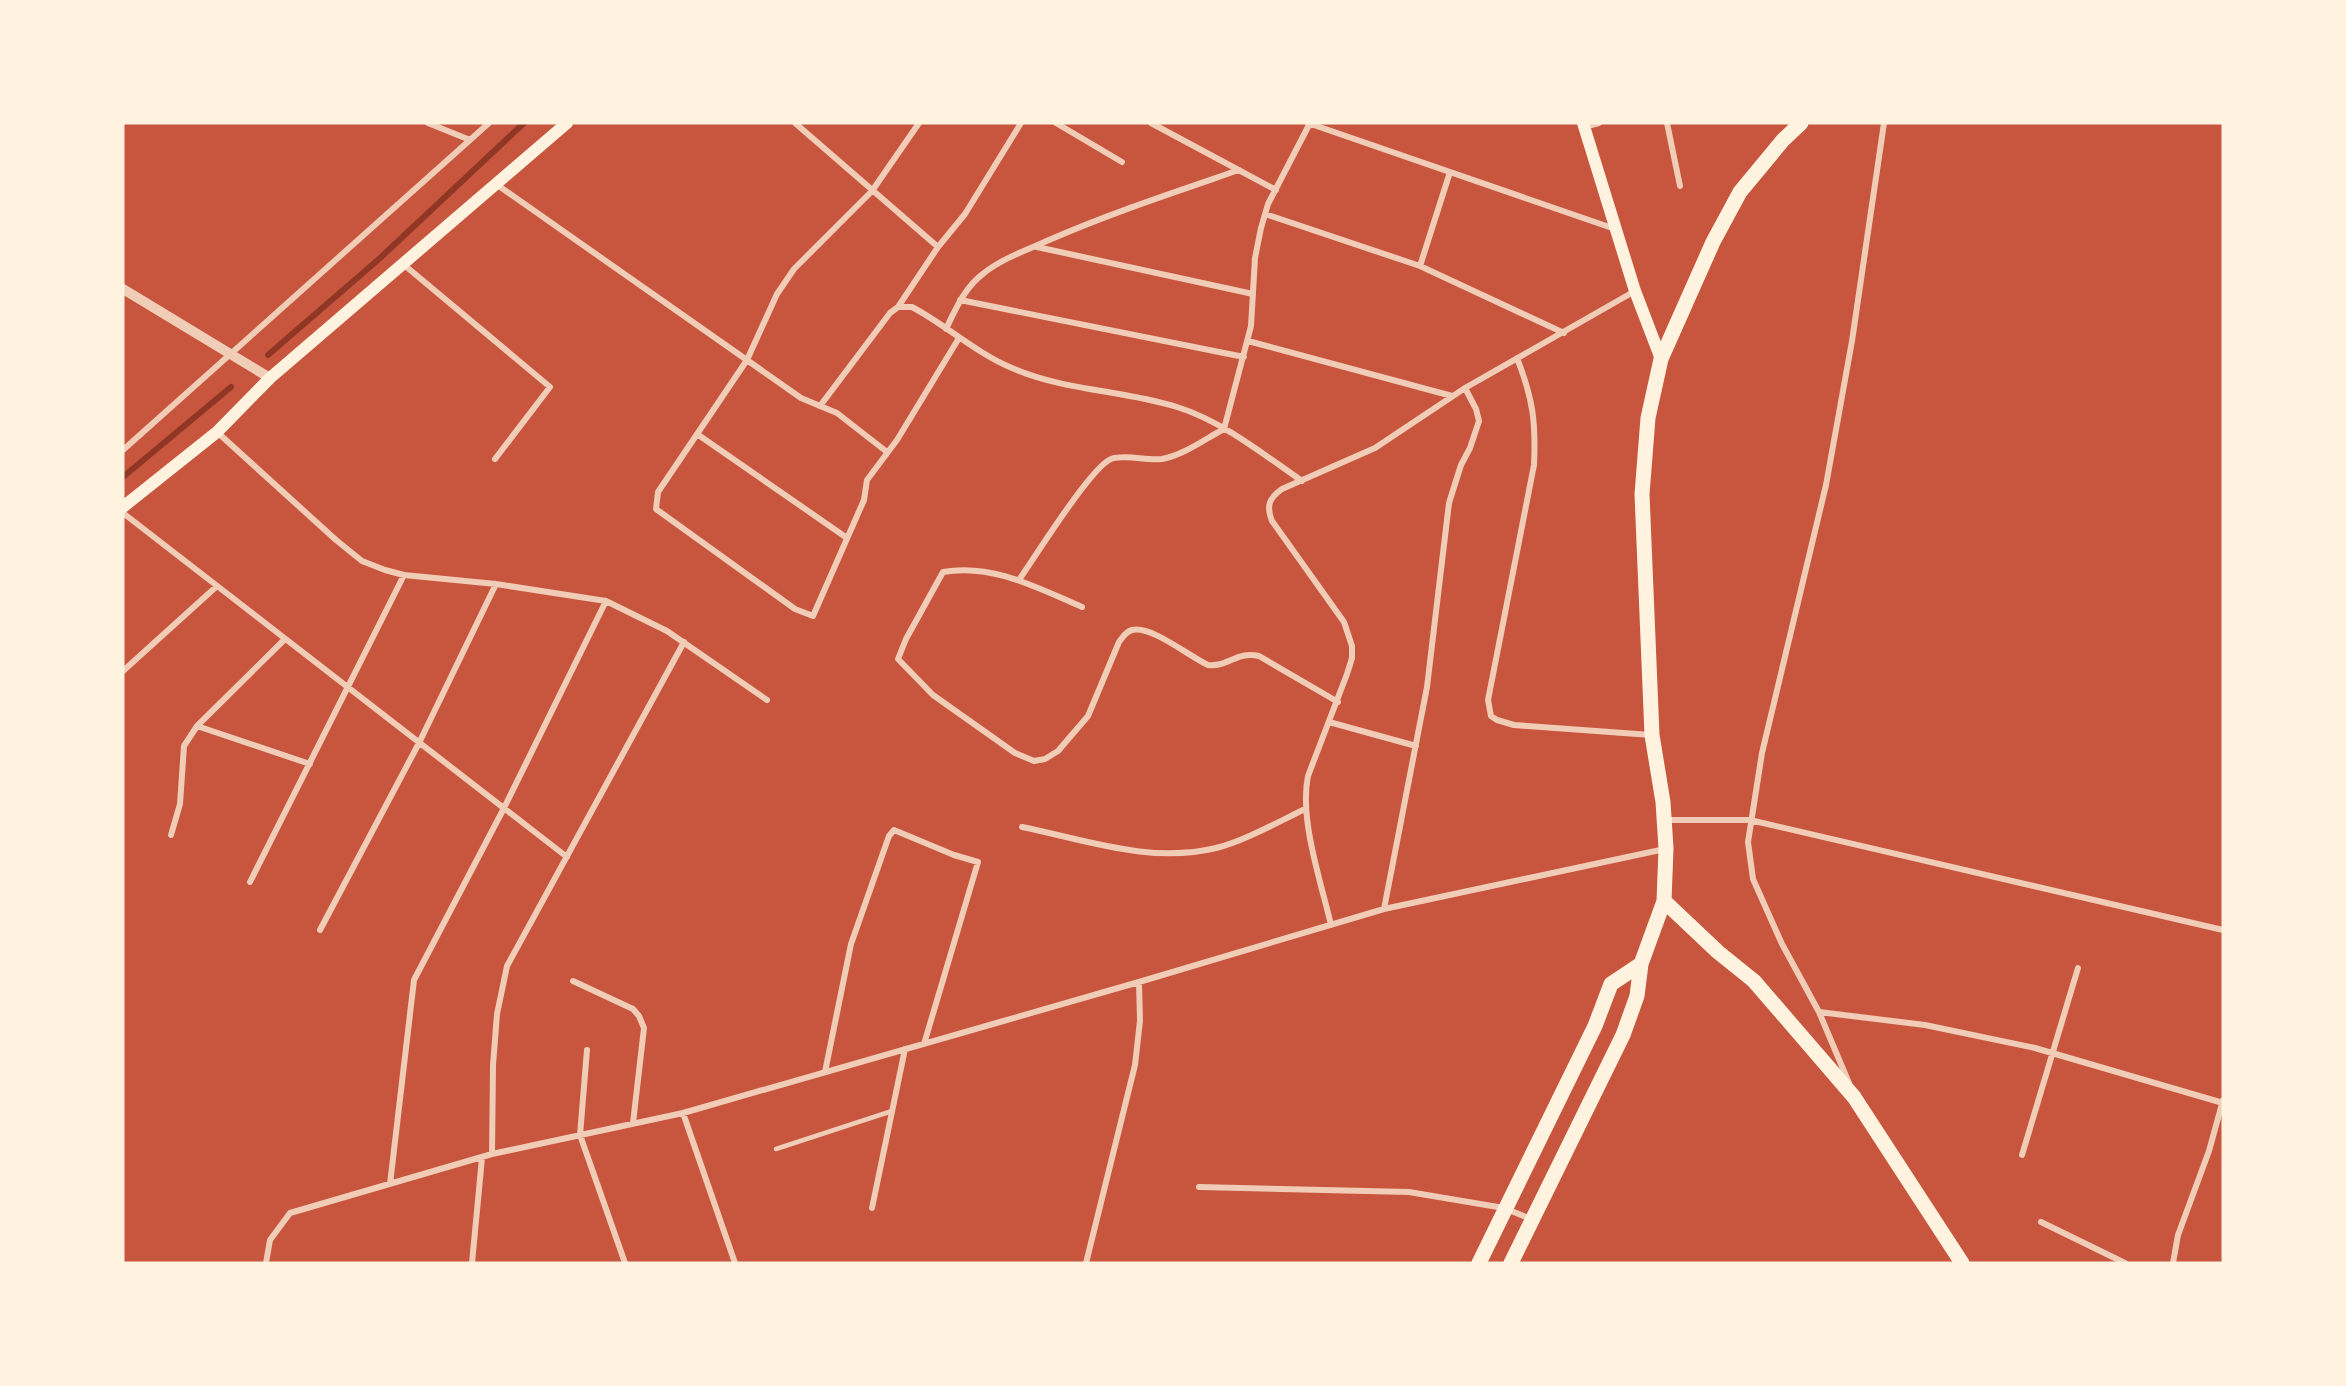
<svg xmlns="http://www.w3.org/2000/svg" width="2346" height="1386" font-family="'Zilla Slab',serif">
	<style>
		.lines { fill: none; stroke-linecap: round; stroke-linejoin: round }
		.stream { stroke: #8f3625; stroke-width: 6 }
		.service { stroke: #f1ccb7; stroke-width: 4.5 }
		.minor { stroke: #f1ccb7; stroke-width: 6 }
		.tertiary { stroke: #f1ccb7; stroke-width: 10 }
		.secondary { stroke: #fff3e0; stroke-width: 12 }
		.primary { stroke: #fff3e0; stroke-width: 15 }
	</style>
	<rect width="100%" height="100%" fill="#c8553d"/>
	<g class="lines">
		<!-- stream -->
		<path class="stream" d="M268,355l111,-96 145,-136
			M123,477l108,-90"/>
		<!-- service -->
		<path class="service" d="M776,1149l116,-38"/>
		<!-- minor -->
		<path class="minor" d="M428,123l42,17
			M795,123l143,124
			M919,123l-47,68 -78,78 -17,25 -30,66 -89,132 -2,17 139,100 18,7 51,-116 3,-20 30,-40 62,-102
			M1056,123l66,39
			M1151,123l125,67
			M1308,123l307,106
			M1667,123l13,63
			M1584,127l15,-4
			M496,184l305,214 36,15 50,39
			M1265,214l155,52 144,67
			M1037,247l216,47
			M403,264l147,123 -55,72
			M1420,266l30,-94
			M960,300l284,57
			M898,307l40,-60 27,-33 56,-91
			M946,329c10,-21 19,-42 38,-56 19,-15 43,-23 65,-33 62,-27 126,-48 190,-70
			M1248,341l204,55
			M1517,358c16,41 19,64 17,107l-46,235 3,16 6,4 17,5 137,10
			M820,406l70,-93 8,-6h14c34,18 64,46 100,61 53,23 111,22 165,39 45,14 86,47 125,74
			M217,432l119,108 26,21 23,9 19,5 92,9 110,17 61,30 100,69
			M697,434l150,104
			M123,450l366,-327
			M123,513l444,344
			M1019,580c16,-23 72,-113 92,-121 15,-5 35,2 51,0 22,-4 43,-20 62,-30l27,-103 4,-68 6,-30 7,-24 42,-81
			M1082,607c-44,-19 -90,-44 -139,-35l-37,67 -8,20 35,36 82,58 19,8 11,-2 13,-8 30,-35 31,-74c4,-5 6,-10 13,-12 19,-5 58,27 76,35 21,2 28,-14 51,-9l79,46
			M285,639l-88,87 113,38
			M123,671l94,-85
			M1329,722l87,24
			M1664,820h86l473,110
			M1022,827c64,13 129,37 194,21 26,-6 64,-27 89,-39
			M171,835l9,-31 4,-58 13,-20
			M250,882l154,-307
			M1384,909l43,-222 22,-184 12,-38 9,-17 9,-27 -3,-12 -11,-21
			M1331,925c-10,-43 -32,-106 -23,-149l39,-102 5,-16v-12l-8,-24 -72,-101c-6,-15 -3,-23 10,-32l93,-41 90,-60 170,-97
			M320,930l99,-187 77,-159
			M573,981l60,28 6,7 5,12 -11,95
			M1819,1012l106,13 110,23 188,55
			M587,1050l-7,85 45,128
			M825,1072l26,-128 38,-108 5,-6 60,25 24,7 -54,182
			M1849,1083l-30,-71 -37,-68 -29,-65 -5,-37 14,-89 64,-268 26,-144 32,-218
			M683,1113l52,150
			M492,1154l1,-89 4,-51 10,-48 177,-324
			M2022,1155l56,-187
			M390,1184l24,-204 90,-172 102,-207
			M1199,1187l210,5 95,16 27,11
			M872,1208l33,-159
			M2041,1222l84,41
			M266,1263l4,-23 20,-27 202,-59 191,-41 456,-131 245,-73 281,-60
			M472,1263l10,-105
			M1086,1263l49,-198 5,-44 -1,-39
			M2173,1263l5,-28 31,-84 14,-51"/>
		<!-- tertiary -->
		<path class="tertiary" d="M123,289l147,89"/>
		<!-- secondary -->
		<path class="secondary" d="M1583,123l52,168 26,68
			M123,507l94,-75 53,-54 297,-255"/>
		<!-- primary -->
		<path class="primary" d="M1801,123l-18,17 -43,52 -27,50 -52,117 -13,59 -6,76 10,241 11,67 3,46 -2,53 54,51 36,29 100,116 108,166
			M1479,1263l116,-237 16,-42 30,-20
			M1511,1263l112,-228 14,-39 4,-32 23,-63"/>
	</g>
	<!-- border -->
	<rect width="2346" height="1386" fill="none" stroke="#fff3e0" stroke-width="249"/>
</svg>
